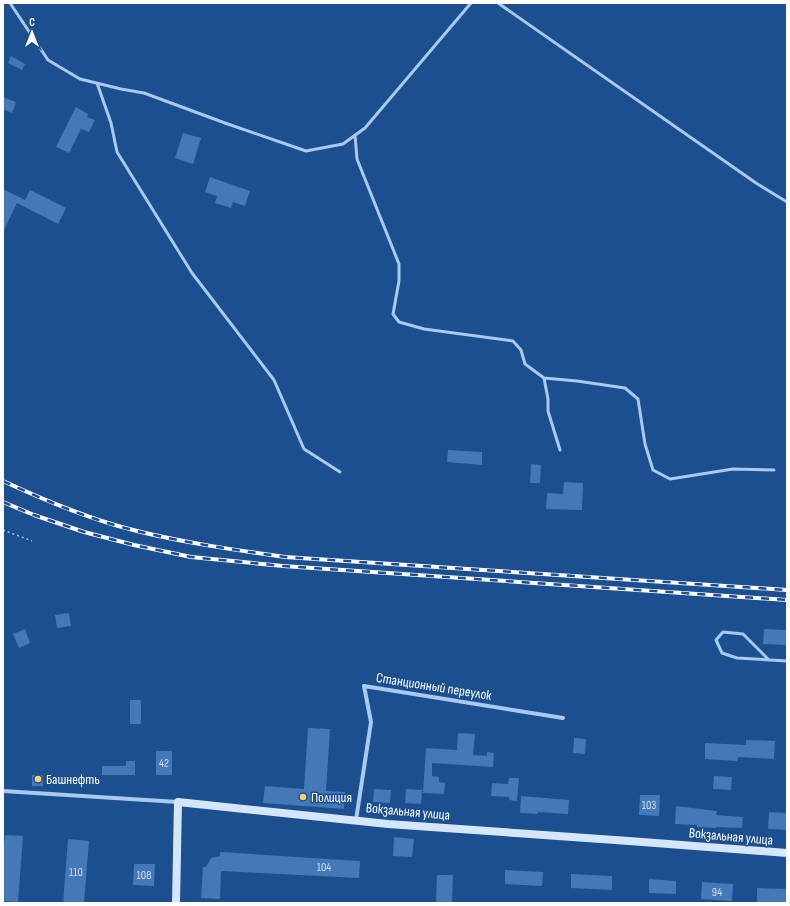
<svg xmlns="http://www.w3.org/2000/svg" width="790" height="906" font-family="'Sofia Sans Condensed',sans-serif">
	<style>
		.building { fill: #4478b7 }
		.lines { fill: none; stroke-linecap: round; stroke-linejoin: round }
		.path { stroke: #a9c9ee; stroke-width: 1.5; stroke-dasharray: 2 3; stroke-linecap: butt }
		.lane { stroke: #a9c9ee; stroke-width: 3 }
		.street { stroke: #a9c9ee; stroke-width: 4 }
		.secondary { stroke: #d6e6fa; stroke-width: 8 }
		.rail-casing { stroke: #fff; stroke-width: 4 }
		.rail { stroke: #1b4f8f; stroke-width: 2.5; stroke-dasharray: 8; stroke-linecap: butt }
		.poi-dot { fill: #ffd166; stroke: #1b4f8f; stroke-width: 1.5 }
		.labels { text-anchor: middle; stroke-width: 3; stroke-linejoin: round; paint-order: stroke }
		.number-label { font-size: 12px; fill: #d0dded }
		.street-label { font-size: 14px; fill: #fff; stroke: #1b4f8f }
		.poi-label { font-size: 14px; fill: #fff; stroke: #1b4f8f; text-anchor: start }
	</style>
	<rect width="100%" height="100%" fill="#1b4f8f"/>
	<!-- building -->
	<path class="building" d="M11,56l14,8 -3,6 -14,-7z
		M3,97l13,5 -4,11 -9,-4z
		M76,107l12,7 -1,3 8,3 -6,12 -8,-3 -12,24 -13,-6z
		M183,133l18,5 -8,26 -18,-6z
		M210,177l40,14 -5,15 -12,-4 -2,6 -16,-5 2,-7 -12,-4z
		M3,189l22,11 5,-10 36,18 -8,16 -41,-21 -14,29z
		M448,450l34,2v13l-35,-3z
		M531,464l10,1 -1,18h-10z
		M564,482l19,1 -1,27 -36,-1 1,-16 16,1z
		M69,613l2,13 -14,2 -2,-13z
		M25,629l5,14 -11,5 -6,-14z
		M764,629l23,1v15l-24,-1z
		M130,700h11v24h-11z
		M308,728l22,1 -4,62 19,1 -1,17 -81,-6 2,-17 39,3z
		M458,733l17,1 -2,21 14,1v-4l7,1 -1,14 -61,-4v13l7,1v5l6,1 -1,11 -21,-1 3,-45 31,2z
		M574,738l12,1 -1,15 -12,-1z
		M746,740l29,1 -1,18 -36,-2 -1,4 -32,-2v-16l41,2z
		M156,751h16v24h-16z
		M126,761h9v14h-33v-9h24z
		M32,775h11v11h-11z
		M714,776l18,1 -1,13 -18,-1z
		M509,778h10l-2,23 -8,-1 1,-3 -19,-1 1,-13 16,1z
		M374,789l17,1 -1,13 -17,-1z
		M406,789l16,1 -1,14 -16,-1z
		M640,795h20l-1,21 -20,-1z
		M521,796l48,4 -1,14 -30,-2v2l-18,-1z
		M676,806l41,5 -1,4 27,2 -1,11 -26,-1v1l-19,-1v-2l-22,-1z
		M769,812l18,1v17l-19,-1z
		M5,835l18,1 -5,66 -15,-1v-44z
		M394,837l20,2 -2,18 -19,-1z
		M68,839l21,2 -5,62h-21z
		M220,852l140,9 -1,17 -138,-7 -1,28 -19,-1 2,-31h3l5,-9 9,-2z
		M134,864h21l-1,22 -21,-1z
		M505,870l38,2 -1,14 -37,-2z
		M571,874l41,2v14l-41,-2z
		M437,875h16l-1,28h-16z
		M649,879l27,2v13l-27,-1z
		M702,882l31,2 -1,17 -31,-2z
		M757,888l30,1v14h-30z"/>
	<g class="lines">
		<!-- path -->
		<path class="path" d="M3,530l29,11"/>
		<!-- lane -->
		<path class="lane" d="M10,3l38,57 32,19 41,10 23,4 81,30 81,28 37,-7 22,-16 106,-125
			M498,3l258,180 31,19
			M97,83l14,40 6,29 75,121 82,107 30,69 36,23
			M355,135l2,24 42,105v17l-6,33 6,8 25,7 89,12 8,9 4,14 19,14 33,3 48,7 13,11 7,45 8,26 17,9 63,-10 41,1
			M544,378l4,21v12l12,39
			M768,659l-25,-25 -20,-2 -7,8 6,13 15,5 50,3"/>
		<!-- street -->
		<path class="street" d="M3,791l175,11
			M356,820l15,-98 -7,-36 199,32"/>
		<!-- secondary -->
		<path class="secondary" d="M176,903l2,-101 210,22 241,17 158,12"/>
		<defs>
			<path id="rail" d="M3,481c43,20 88,39 134,50 49,12 98,19 148,26l502,33
				M3,502l31,13 50,17 50,13 57,12 92,9 504,34"/>
		</defs>
		<!-- rail casing -->
		<use href="#rail" class="rail-casing"/>
		<!-- rail -->
		<use href="#rail" class="rail"/>
	</g>
	<!-- markers -->
	<g class="poi-dot">
		<circle cx="38" cy="779" r="4"/>
		<circle cx="303" cy="797" r="4"/>
	</g>
	<g class="labels">
		<!-- number labels -->
		<g class="number-label">
			<text x="164" y="767">42</text>
			<text x="649" y="809">103</text>
			<text x="324" y="871">104</text>
			<text x="76" y="876">110</text>
			<text x="144" y="879">108</text>
			<text x="717" y="896">94</text>
		</g>
		<!-- street labels -->
		<g class="street-label">
			<text transform="translate(434 686) rotate(9)" y="5">Станционный переулок</text>
			<text transform="translate(408 811) rotate(5)" y="5">Вокзальная улица</text>
			<text transform="translate(731 836) rotate(5)" y="5">Вокзальная улица</text>
		</g>
		<!-- poi labels -->
		<g class="poi-label">
			<text x="46" y="784">Башнефть</text>
			<text x="311" y="802">Полиция</text>
		</g>
	</g>
	<!-- border -->
	<rect width="790" height="906" fill="none" stroke="#ffffff" stroke-width="8"/>
	<!-- north arrow -->
	<g transform="translate(32 32)" stroke="#1b4f8f" stroke-width="3" paint-order="stroke">
	<path d="M0-3L7 15L0 10L-7 15Z" fill="#ffffff"/>
	<text y="-6" font-size="11" font-weight="bold" text-anchor="middle" fill="#ffffff">С</text>
	</g>
</svg>
